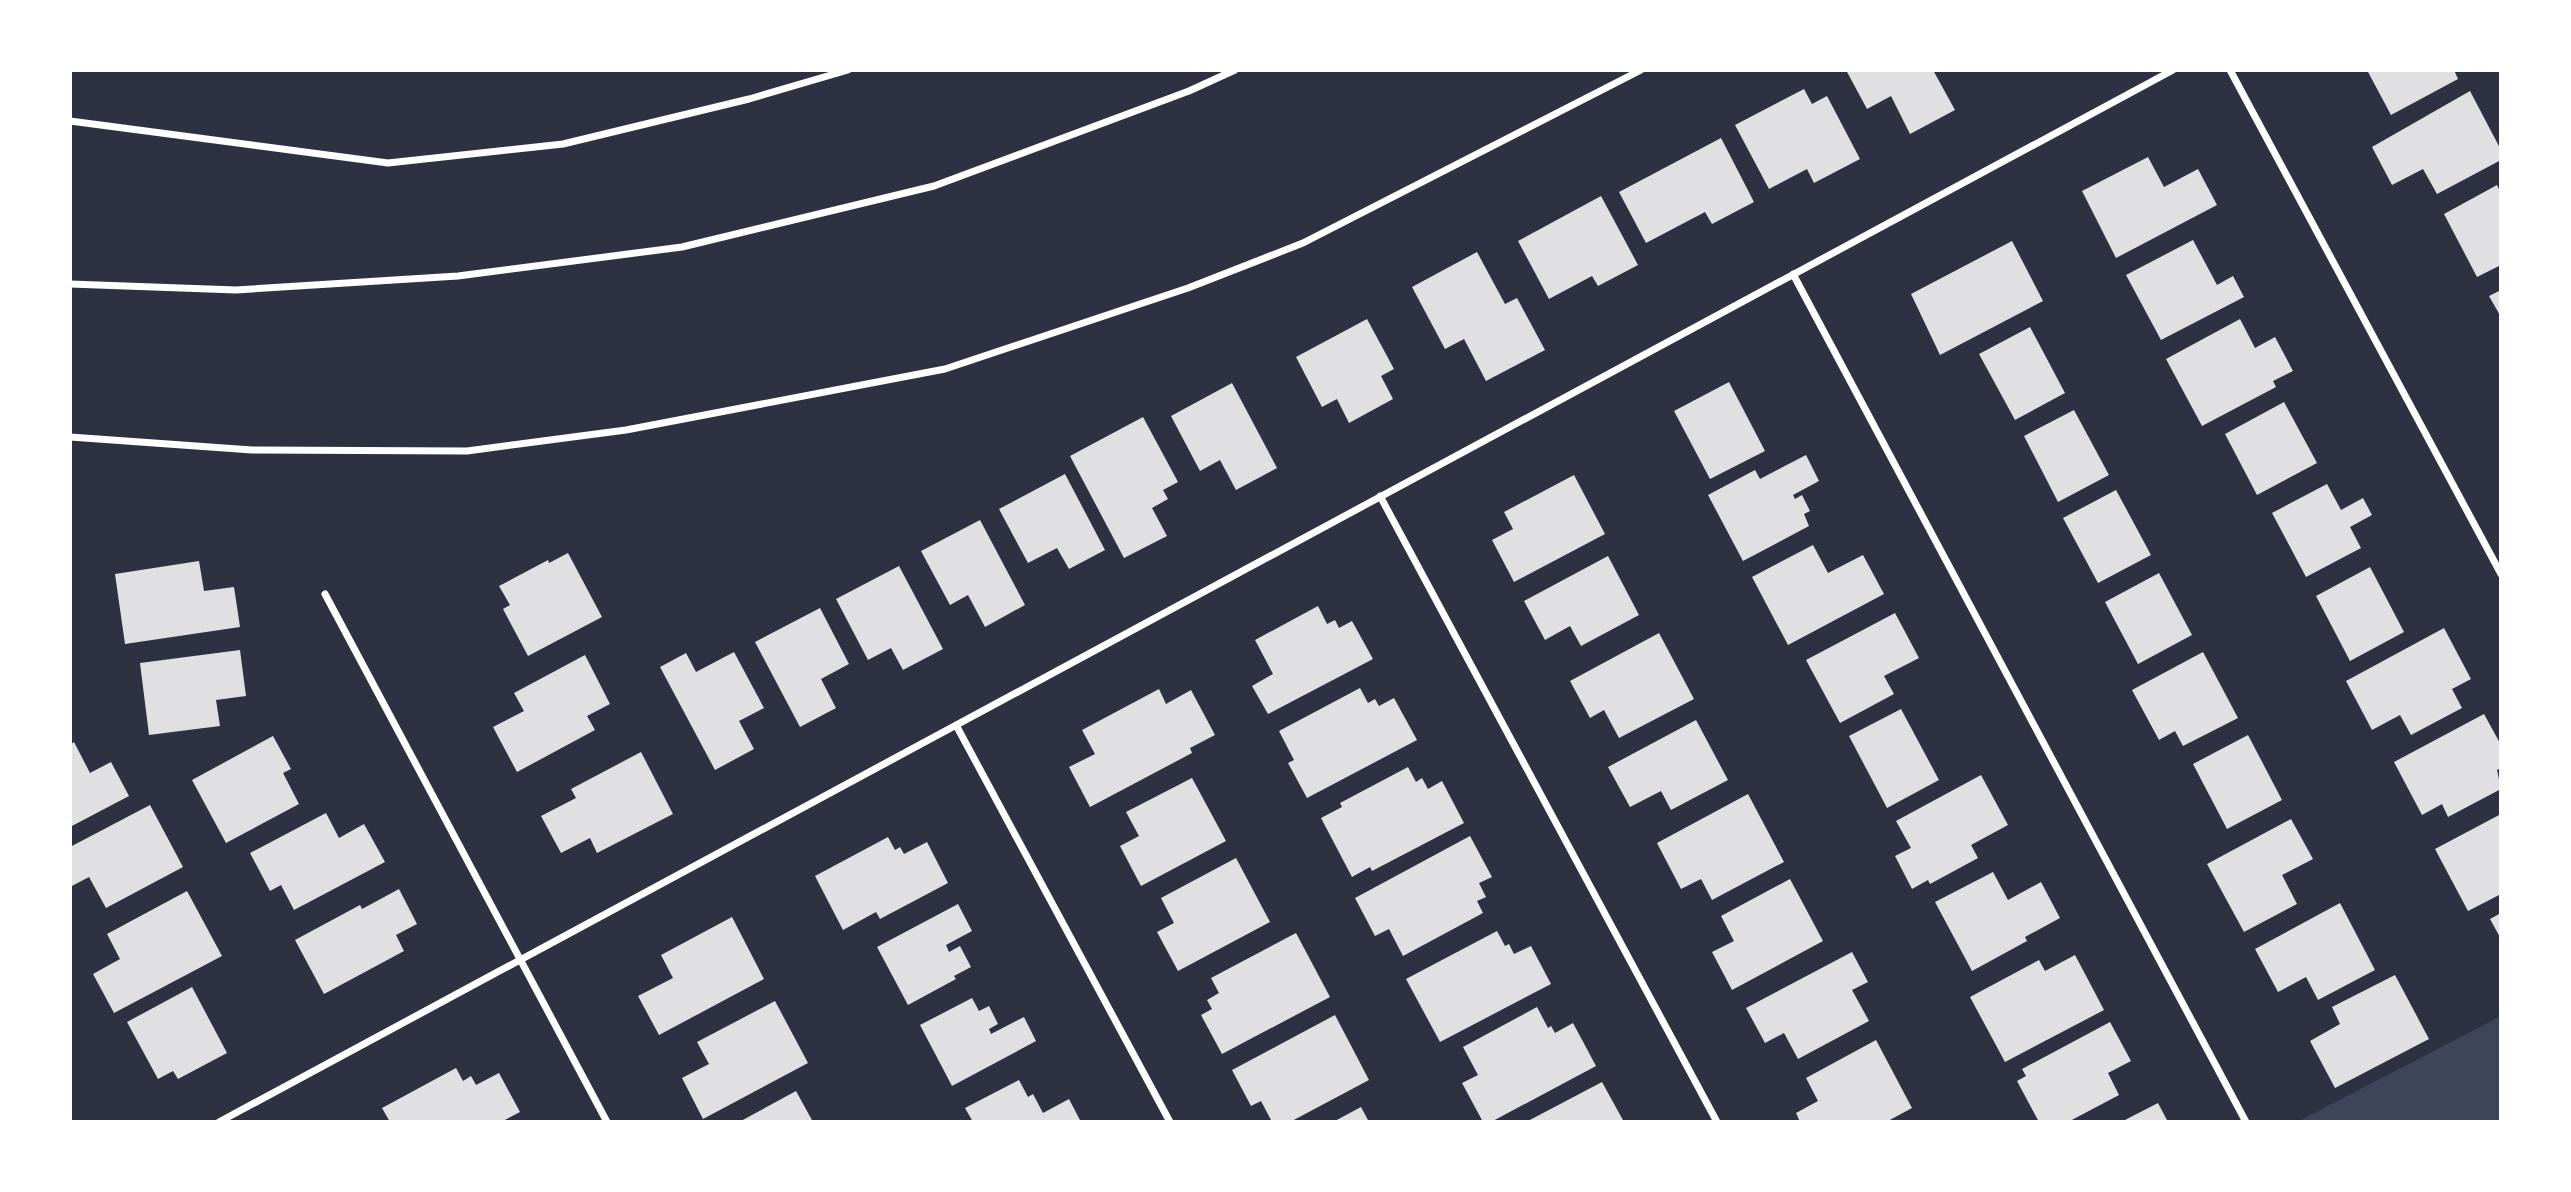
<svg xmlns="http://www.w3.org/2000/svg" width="2571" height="1192" font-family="Arial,sans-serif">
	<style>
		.green { fill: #3c4559 }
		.building { fill: #e0e0e3 }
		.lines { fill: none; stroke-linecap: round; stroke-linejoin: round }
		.minor { stroke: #fff; stroke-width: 7 }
	</style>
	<rect width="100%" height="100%" fill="#2d3142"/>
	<!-- green -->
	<path class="green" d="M2501,1016v106h-204z"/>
	<!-- building -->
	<path class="building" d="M1846,70h87l22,40 -45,24 -19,-38 -24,13z
		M2367,70h87l4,9 -67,36z
		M1804,89l8,15 15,-8 33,63 -46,24 -7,-14 -38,20 -34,-64z
		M2470,91l31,59v10l-64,34 -14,-25 -31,16 -20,-38z
		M1721,138l33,64 -42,22 -7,-12 -59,31 -27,-51z
		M2148,157l16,30 34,-18 19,36 -101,53 -34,-67z
		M2497,185l4,9v71l-24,12 -33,-63z
		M1601,196l37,69 -40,21 -6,-10 -43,23 -31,-58z
		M2193,240l24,45 16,-9 11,21 -83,43 -35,-65z
		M2012,241l31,60 -103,54 -29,-61z
		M1477,252l28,52 12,-6 28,52 -59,31 -22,-42 -19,10 -33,-62z
		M2501,290v27l-12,-21z
		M1367,319l27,50 -13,7 12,23 -44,24 -12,-24 -15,8 -26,-50z
		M2240,319l15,29 20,-11 18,34 -20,10 3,6 -74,39 -36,-67z
		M2030,327l35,66 -50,27 -36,-66z
		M1729,382l36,69 -55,28 -36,-68z
		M1232,383l45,85 -41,22 -16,-30 -20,11 -29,-55z
		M2284,402l33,61 -60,32 -32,-61z
		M2074,410l35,65 -51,27 -34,-66z
		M1143,417l35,65 -15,8 5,9 -16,9 15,28 -43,22 -54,-102z
		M1806,455l13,26 -26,14 2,4 7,-4 8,16 -6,3 5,12 -66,35 -35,-66 47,-25 5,9z
		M1065,474l40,76 -36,19 -12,-21 -29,15 -29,-54z
		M1574,475l31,59 -91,48 -22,-42 21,-11 -9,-17z
		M2327,484l14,26 22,-12 9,17 -22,12 11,21 -55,29 -34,-64z
		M2116,490l35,65 -53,28 -35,-65z
		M980,520l45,85 -40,22 -17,-32 -18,10 -29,-54z
		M1813,545l15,28 35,-18 21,39 -96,51 -36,-68z
		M568,553l34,64 -74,39 -25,-47 7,-4 -11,-19 49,-26 1,3z
		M1608,556l31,59 -58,31 -11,-20 -25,14 -21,-39z
		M199,561l5,30 30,-4 6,40 -115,17 -10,-70z
		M899,566l44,83 -40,21 -12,-22 -23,12 -32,-61z
		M2370,567l34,65 -54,29 -34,-65z
		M2159,573l33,62 -54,29 -33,-62z
		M1318,606l9,18 8,-4 4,8 13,-7 21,38 -105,55 -16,-28 21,-12 -18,-34z
		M820,608l29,56 -28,15 15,29 -36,19 -45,-85z
		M1895,613l24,45 -35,18 10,18 -54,29 -34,-63z
		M2444,628l27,51 -19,10 10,19 -51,27 -11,-20 -28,15 -26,-49z
		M1659,633l35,66 -75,39 -15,-28 -14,8 -20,-37z
		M240,650l6,46 -30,4 4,26 -71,9 -9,-72z
		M734,652l30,56 -25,13 15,28 -39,21 -55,-103 26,-14 10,19z
		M2203,652l35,66 -55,28 -8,-15 -16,9 -27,-50z
		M585,655l25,49 -23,12 8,14 -78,42 -24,-45 31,-16 -10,-18z
		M1360,688l8,15 7,-4 4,7 15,-8 23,42 -110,58 -19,-35 6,-3 -15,-29z
		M1159,689l7,15 25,-14 24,45 -25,13 2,5 -102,54 -21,-40 26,-13 -13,-24z
		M1901,709l38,71 -52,28 -38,-72z
		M2484,714l17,31v23l-4,2 4,19 -53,28 -6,-13 -20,11 -28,-53z
		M1696,720l32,60 -57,30 -10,-19 -31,16 -22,-40z
		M2248,735l34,65 -55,29 -34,-65z
		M273,736l18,33 -8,4 16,31 -73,39 -34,-63z
		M74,742l16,31 21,-11 18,34 -59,31v-82z
		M641,752l32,62 -76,39 -7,-15 -29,15 -20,-37 35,-18 -5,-9z
		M1408,767l8,15 6,-4 6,11 14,-8 22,42 -92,48 -2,-4 -18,10 -31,-59 21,-11 -2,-4z
		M1981,775l27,50 -37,20 7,13 -48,26 -2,-4 -16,9 -17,-33 16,-8 -15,-27z
		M1192,778l34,63 -85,45 -21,-40 19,-10 -13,-24z
		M1748,794l36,68 -72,38 -11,-21 -20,10 -24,-46z
		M150,805l33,62 -77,41 -17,-31 -19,10v-40z
		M326,813l13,25 25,-14 21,38 -91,48 -13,-25 -11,6 -20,-38z
		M2501,814v80l-33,17 -33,-62z
		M2291,819l22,40 -31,16 15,29 -53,28 -37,-68z
		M1470,836l22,41 -13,6 7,14 -9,4 6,12 -80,43 -14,-27 -14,7 -20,-38z
		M888,837l7,13 5,-3 4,7 23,-12 21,41 -68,36 -4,-7 -33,18 -28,-54z
		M1236,858l34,64 -92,49 -21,-39 17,-9 -13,-25z
		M1993,872l15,28 33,-18 19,36 -35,19 2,4 -55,30 -37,-69z
		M1790,879l33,62 -91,49 -20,-38 22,-11 -13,-25z
		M399,889l18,35 -21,11 8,16 -80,43 -29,-54 65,-35 2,4z
		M187,891l35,65 -108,57 -21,-39 27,-15 -13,-25z
		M2340,903l35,67 -57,30 -12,-23 -28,15 -23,-43z
		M958,904l14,27 -26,14 3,7 11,-6 11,21 -17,9 2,3 -48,26 -31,-58z
		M2501,913v26l-11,-20z
		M732,917l32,62 -105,56 -21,-39 35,-18 -12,-23z
		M1497,931l8,15 4,-2 5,10 17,-8 20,38 -111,58 -34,-63z
		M1296,933l34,64 -108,57 -21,-39 11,-6 -5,-9 12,-7 -8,-15z
		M1852,952l16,30 -16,8 17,31 -71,38 -14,-26 -19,10 -19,-35z
		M2075,955l29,55 -99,52 -35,-65 69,-37 6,11z
		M2395,975l34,64 -94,49 -25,-47 30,-17 -8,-17z
		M192,987l35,66 -49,26 -5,-8 -15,8 -31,-57z
		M972,998l7,13 10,-5 9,18 -9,5 2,5 33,-17 12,24 -84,45 -32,-61z
		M775,1001l33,62 -105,56 -21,-41 27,-14 -12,-22z
		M1537,1007l11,21 3,-2 4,7 18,-10 23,43 -105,56h-8l-21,-39 16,-8 -15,-28z
		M1335,1015l34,65 -79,42h-18l-11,-21 -10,5 -19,-36z
		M2110,1022l21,39 -23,12 11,22 -51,27h-29l-22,-41 9,-5 -4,-7z
		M1876,1040l36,68 -26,14h-86l-4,-9 22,-12 -12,-23z
		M456,1068l7,13 8,-5 5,9 23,-12 21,39 -19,10h-111l-8,-14z
		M1019,1080l9,17 5,-3 10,19 26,-14 12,23h-108l-8,-14z
		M1602,1082l22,40h-98z
		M796,1091l17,31h-74z
		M2158,1103l10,19h-47z
		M1361,1107l8,15h-36z"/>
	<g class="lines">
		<!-- minor -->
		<path class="minor" d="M2230,70l271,504
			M70,121l318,42 175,-19 186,-45 99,-29
			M1793,274l453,848
			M70,284l166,6 222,-14 224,-29 252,-61 255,-95 46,-21
			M70,437l182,13 215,1 159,-21 319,-61 243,-81 115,-45 338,-173
			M1380,496l337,626
			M325,594l282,528
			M956,725l214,397
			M219,1122l1954,-1052"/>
	</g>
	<!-- border -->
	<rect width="2571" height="1192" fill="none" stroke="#ffffff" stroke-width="144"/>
</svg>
